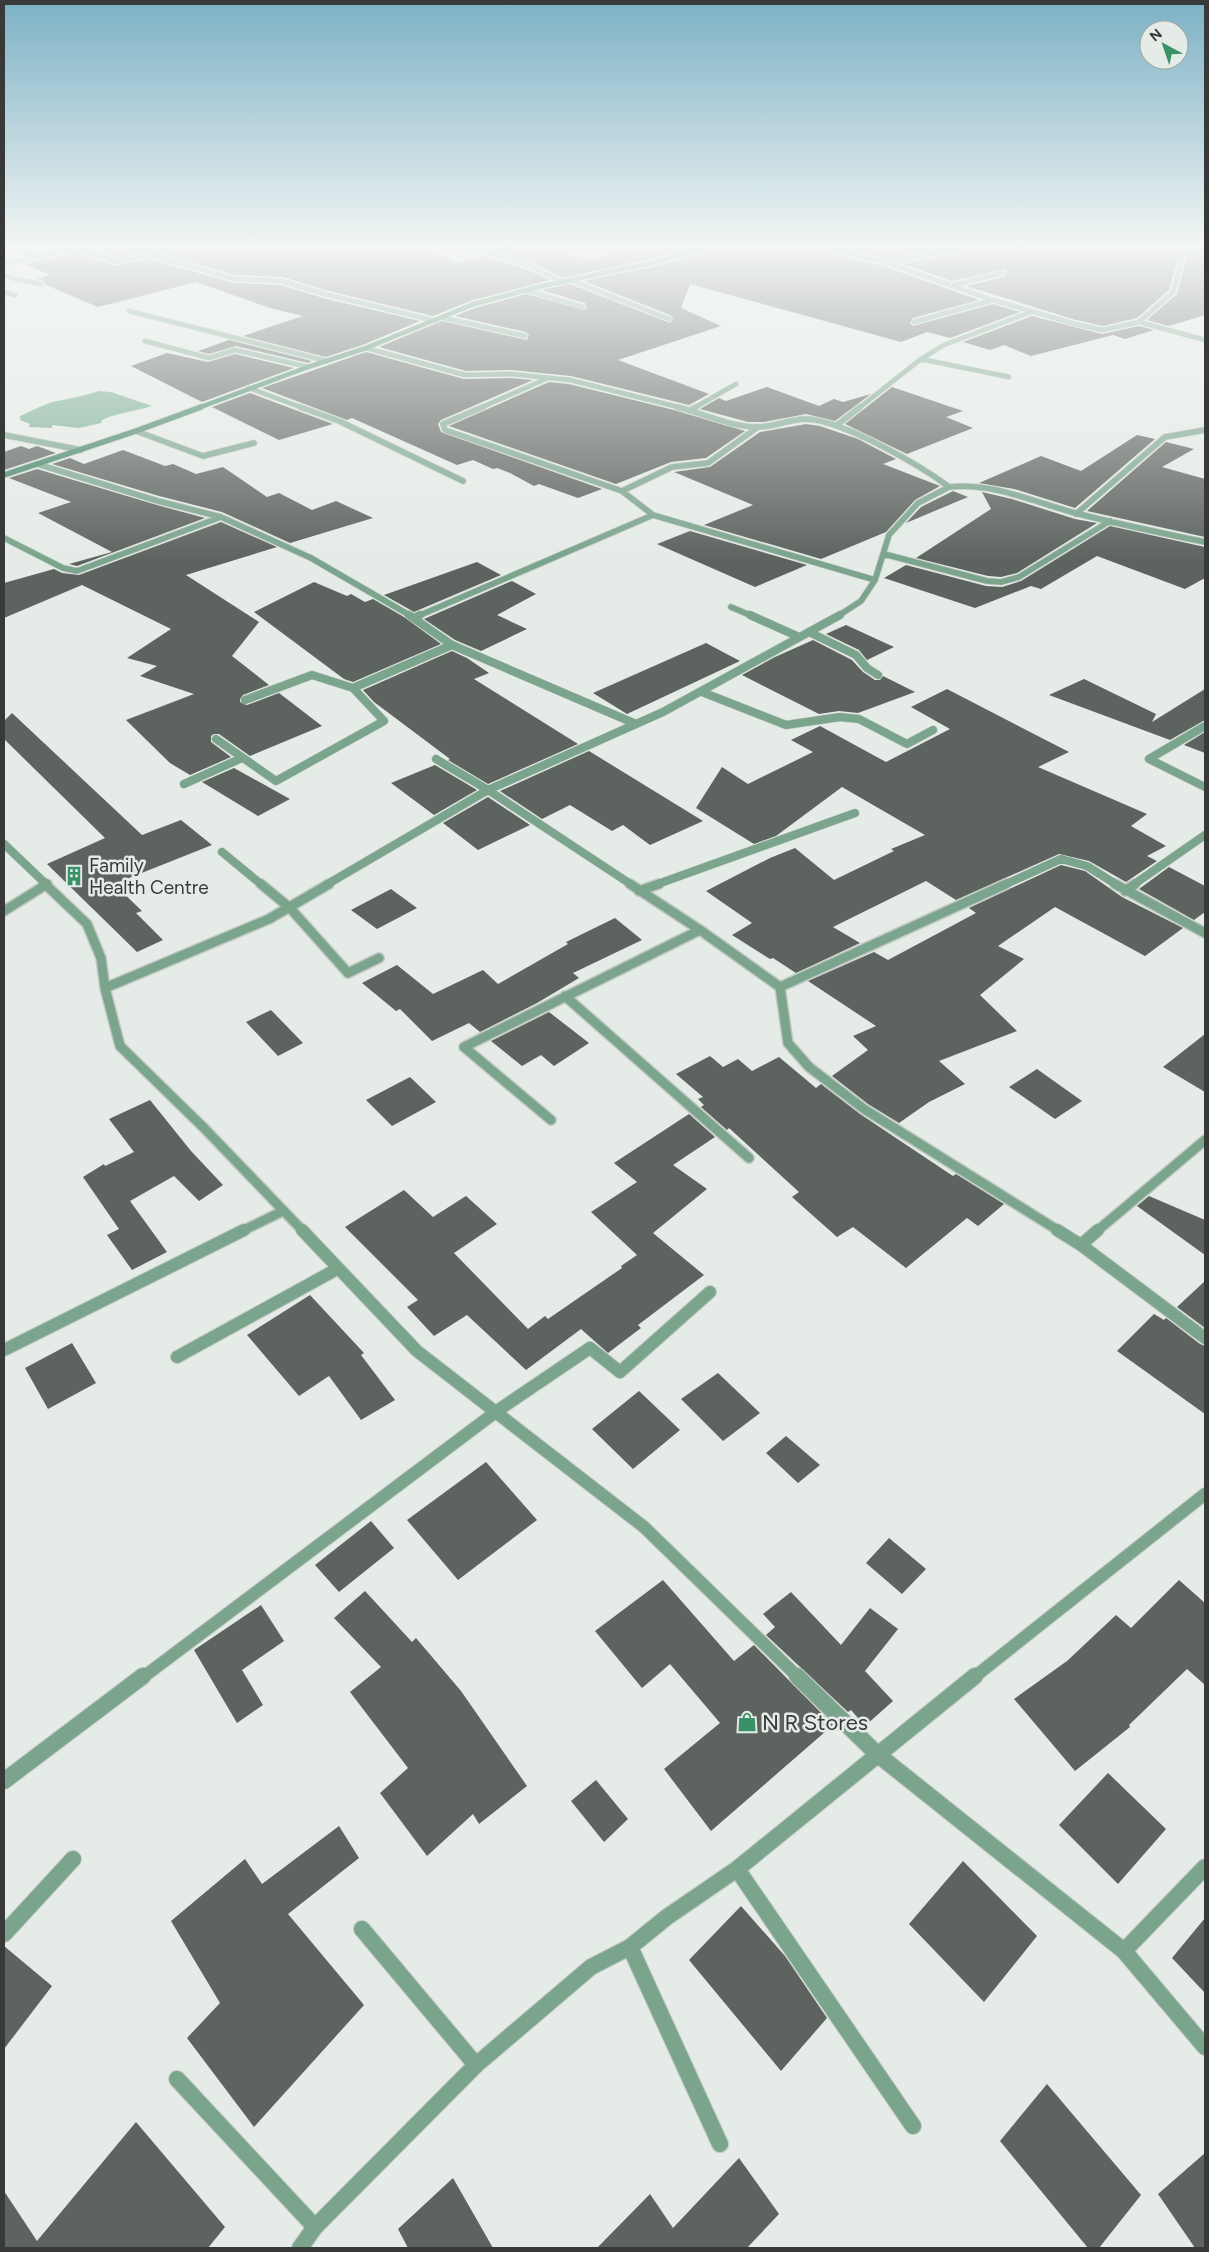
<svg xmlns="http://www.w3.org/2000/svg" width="1209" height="2252" font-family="Figtree,sans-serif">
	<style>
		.water { fill: #7aad90 }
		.building { fill: #5d635f }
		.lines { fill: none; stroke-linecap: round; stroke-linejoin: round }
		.service-casing { stroke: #c2c8c4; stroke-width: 5.5 }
		.minor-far5-casing { stroke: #c2c8c4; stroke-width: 5.5 }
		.minor-far4-casing { stroke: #c2c8c4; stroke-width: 7 }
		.minor-far3-casing { stroke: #c2c8c4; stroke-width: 9 }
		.minor-far2-casing { stroke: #c2c8c4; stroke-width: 12 }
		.minor-far1-casing { stroke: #c2c8c4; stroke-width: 14 }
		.minor-casing { stroke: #c2c8c4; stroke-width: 18 }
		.secondary-far1-casing { stroke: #c2c8c4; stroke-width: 5.5 }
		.secondary-casing { stroke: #c2c8c4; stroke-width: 7 }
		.service { stroke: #7ba48c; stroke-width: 4.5 }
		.minor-far5 { stroke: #7ba48c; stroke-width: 4.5 }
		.minor-far4 { stroke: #7ba48c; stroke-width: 5.5 }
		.minor-far3 { stroke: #7ba48c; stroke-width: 8 }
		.minor-far2 { stroke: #7ba48c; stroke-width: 9 }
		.minor-far1 { stroke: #7ba48c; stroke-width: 12 }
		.minor { stroke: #7ba48c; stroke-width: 16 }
		.secondary-far1 { stroke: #408260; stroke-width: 4.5 }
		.secondary { stroke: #408260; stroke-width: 5.5 }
		.labels { text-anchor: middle; stroke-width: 5; stroke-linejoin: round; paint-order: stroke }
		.poi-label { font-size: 19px; fill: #383a39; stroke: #e5ebe7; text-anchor: start }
		.near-poi-label { font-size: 22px; fill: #383a39; stroke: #e5ebe7; text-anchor: start }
	</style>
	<rect width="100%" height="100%" fill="#e5ebe7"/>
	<!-- water -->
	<path class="water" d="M99,391l12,1 41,14c-18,6 -33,6 -50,14l-1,3 -22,5 -27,-3v3l-23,-1 1,-3 -10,-4v-4c13,-5 23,-12 37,-15 14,-3 28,-5 42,-10z"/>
	<!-- building -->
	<path class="building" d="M133,245h37l-52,13 -18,-6z
		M193,245h222l42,18 27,-7 44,14 22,10 -77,20 -40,16 -108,-26 -42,-13 -47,-2 -72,-20 26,-6z
		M643,245h58l-51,14 -87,19 -32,-16 -26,-8 22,-6 15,5 13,-3 33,10z
		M723,245h86l3,4 74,18 93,33 -66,18 -3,5 3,3 80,-22 27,8 -70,26 -23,-6 -26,10 -211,-58 -9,24 40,18 -103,34 91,34 -20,11 -118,-29 -60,-6 -45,1 -87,-24 63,-26 85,19 2,-5 -3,-3 -71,-16 20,-8 51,-14 59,16 2,-3 -2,-4 -44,-13 29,-6 100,39 3,-4 -3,-4 -86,-34 68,-14 68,-18z
		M875,245h84l-71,14 -27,-7 12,-3z
		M970,245h44l-3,5 4,4 11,-9h114l40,6 -11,39 -32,28 -34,8 -27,-6 -110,-34 38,-9 3,-4 -2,-4 -53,12 -49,-17 65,-12 3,-2z
		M1188,252l17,3v60l-36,11 -22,-6 30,-26z
		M75,253l42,13 31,-7 86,24 47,2 42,13 97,23 -55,23 -39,13 -83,-21 60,-20 -33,-8 -74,-26 -98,25 -52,-22 -3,-5 -7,-1 14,-4 -25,-11z
		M1032,316l70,18 37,-8 15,4 -29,9 -12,-4 -82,21 -27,-11 -14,5 -27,-8z
		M229,340l83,21 -4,2 -72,-17 -27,8 -11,-3z
		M366,352l98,27 47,-1 22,2 -92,40 -3,4 3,8 161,57 -24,9 -39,-14 -5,2 -24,-13 -13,-5 -4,1 -20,-9 -16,5 -105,-47 -5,2 -85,-32z
		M167,353l41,9 27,-8 59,14 -92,34 -71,-36z
		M549,382l20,2 105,26 71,21 -39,27 -35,4 -55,22 -167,-58z
		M767,387l52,19 15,-7 9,3 28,-8 -36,27 -29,-7 -42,8h-16l-48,-13 19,-11 7,3z
		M892,387l71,24 -17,6 27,11 -66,26 -62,-30z
		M250,393l48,18 35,13 -54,16 -67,-33z
		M806,424l14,2 38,13 38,20 -13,5 57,22 -25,14 -29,32 -65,27 -117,-34 49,-20 -79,-33 36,-5 50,-35z
		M1137,435l18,4 -80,69 -61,-19 -35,-6 62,-27 40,15z
		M1166,442l28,7 -32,18 43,12v58l-118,-26z
		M21,446l8,3 8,-3 19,7 -52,17v-18z
		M123,450l42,16 8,-2 23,10 27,-7 44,30 12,-4 33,17 24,-9 37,17 -83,25 -68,-31 -63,-16 -107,-32 18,-6 14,6z
		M37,469l120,36 48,13 -128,48 -8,-2 43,-12 -74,-39 33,-11 -62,-24z
		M953,491l15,6 -62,26 15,-16z
		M982,492l30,7 63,20 22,4 -80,50 -16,4 -13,-1 -72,-18 75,-49z
		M221,522l56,25 -91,28 73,47 -27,34 37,29 -26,10 -3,4v3l7,3 32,-12 43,33 -72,30 -31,-22h-5l-3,2v6l20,15 -41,18 -20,-12 -44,-43 68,-26 -54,-18 17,-10 -30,-8 44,-29 -89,-44 -78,33v-35l50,-14 8,4 17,2z
		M1110,526l95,21v31l-20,11 -88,-33 -56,33 -10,-3 -56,22 -91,-30 22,-13 80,21 16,1 19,-6z
		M690,531l117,34 -52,22 -98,-43z
		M477,562l24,13 -87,37 -30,-17z
		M512,581l24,13 -39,21 30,14 -46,22 -26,-11 -31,-21z
		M314,582l33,14 4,-2 14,8 8,-3 31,18 37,27 -88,38 -9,-3 -90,-67z
		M846,625l48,22 -27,13 -8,-10 -33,-16z
		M813,640l39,20 11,12 12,8h5l3,-4 32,16 -57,21 -19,-2 -20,3 -77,-39 33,-18z
		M706,643l34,18 -113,53 -34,-21z
		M452,651l15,7 22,15 -15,6 104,65 -90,40 -40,-24 2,-1 -76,-57 -11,-12z
		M1084,679l72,35 -4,8 53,-33v31l-35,20 -121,-45z
		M947,689l122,63 -31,15 109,47 -16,12 35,20 -19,10 10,5 -31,21 -37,-21 -30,-7 -103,46 -30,-19 -93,46 27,16 -64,30 -23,-15 -3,1 -38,-24 20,-12 -46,-32 64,-33 25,-10 39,32 60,-29 -3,-2 34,-14 -83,-48 -66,49 -22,8 -58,-36 26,-41 26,17 65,-32 -22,-12 29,-14 66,36 64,-33 -39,-22z
		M12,713l130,122 39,-15 31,25 -98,39 28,27 -6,2 27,27 -26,12 -90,-88 58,-26 -101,-99v-18z
		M1205,732v21l-21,-8z
		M589,751l114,70 -53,24 -27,-20 -11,6 -42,-26 -28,14 -42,-28z
		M435,765l42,25 -43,25 -43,-32z
		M234,768l56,31 -32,17 -56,-34z
		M488,797l42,28 -52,25 -35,-27z
		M1061,865l24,6 37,26 61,31 -38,28 -90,-49 -57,39 26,13 -44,36 37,36 -78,30 26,23 -36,18 -30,21 -31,-19 -36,-28 36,-26 -15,-14 23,-10 -68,-45 66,-29 14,8 88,-47 -7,-5z
		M1169,867l36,19v26l-11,8 -55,-31z
		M391,889l26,19 -40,21 -26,-19z
		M615,918l27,22 -69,33 6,5 -42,25 -57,29 -11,-9 -37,18 -32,-32 -4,2 -34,-28 35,-18 36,29 50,-24 15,14 70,-40 -2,-2z
		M271,1010l32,33 -25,13 -32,-34z
		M549,1012l40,31 -35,23 -13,-11 -19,11 -31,-25z
		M1205,1034v58l-42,-25z
		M710,1056l13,11 15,-8 14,12 27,-14 37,31 5,-4 39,30 93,62 3,-2 48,30 -26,22 -11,-8 -61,50 -53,-41 -16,10 -45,-40 7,-5 -70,-64 -2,2 -26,-23 3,-2 -6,-6 5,-2 -27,-23z
		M1037,1069l45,32 -27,18 -46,-32z
		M410,1077l26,25 -44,24 -26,-26z
		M150,1100l41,51 32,34 -24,16 -25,-25 -44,25 37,51 -35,18 -25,-35 12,-6 -36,-52 21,-13 1,2 29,-14 -25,-33z
		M689,1114l26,23 -42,28 34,24 -54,44 51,42 -66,50 3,3 -33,25 -27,-24 -55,41 -59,-55 -33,21 -27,-29 11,-7 -73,-73 59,-37 29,27 33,-21 31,28 -43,29 74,76 17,-13 3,3 74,-51 -1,-2 16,-11 -46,-43 46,-30 -23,-19z
		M1149,1196l56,24v35l-68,-49z
		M1205,1281v47l-28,-21z
		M310,1295l54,58 -3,2 34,45 -34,20 -32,-44 -30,20 -52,-61z
		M1154,1314l10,6 2,-2 34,26 5,2v68l-88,-63z
		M72,1343l24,40 -48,26 -23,-41z
		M718,1373l42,40 -37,28 -42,-42z
		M639,1391l41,39 -47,39 -41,-40z
		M786,1436l34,29 -22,18 -32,-30z
		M486,1462l51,58 -79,60 -51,-60z
		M371,1521l23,27 -55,44 -24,-27z
		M889,1538l37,31 -24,25 -36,-31z
		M663,1580l71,81 20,-16 79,80 -122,106 -47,-62 56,-46 -50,-59 -28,24 -47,-57z
		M1179,1580l26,23v82l-18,-16 -58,56 1,2 -55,44 -61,-72 53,-38 49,-46 15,13z
		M365,1591l47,51 4,-4 45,53 66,95 -48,38 -6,-10 -46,42 -47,-63 28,-25 -58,-76 31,-25 -47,-49z
		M791,1592l50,53 29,-37 28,21 -33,42 28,30 -28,25 -14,-16 -3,2 -82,-77 9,-8 -12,-13z
		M261,1605l23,36 -42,29 21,35 -26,18 -43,-73z
		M1108,1773l58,56 -48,55 -59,-59z
		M596,1780l32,39 -24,23 -33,-41z
		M339,1826l20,32 -71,56 76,91 -110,122 -67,-89 33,-35 -49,-82 74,-62 17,25z
		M963,1861l74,75 -53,66 -75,-78z
		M741,1906l44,50 42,62 -46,53 -92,-111z
		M1205,1918v75l-33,-35z
		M4,1946l48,40 -48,63z
		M1047,2084l94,111 -42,53h-11l-88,-107z
		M136,2122l89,105 -17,21h-204v-57l33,50z
		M1205,2153v95h-10l-37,-54z
		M739,2158l40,56 -32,34h-150l53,-54 23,34z
		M453,2178l40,70h-85l-10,-19z"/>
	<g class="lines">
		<defs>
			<path id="service" d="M129,311l198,50"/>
			<path id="minor-far5" d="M5,245l29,11
				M462,245l68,21 33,16
				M813,245l74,18 106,37 82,24 28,6 36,-8 66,18
				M1173,245l32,6
				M1015,250l7,-5
				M491,253l33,-8
				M846,253l25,-8
				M149,255l86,24 47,2 42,13 112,27
				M888,263l79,-15
				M4,264l71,-15 43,13 71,-17
				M4,275l14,5 24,4
				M570,280l99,39
				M954,285l49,-12
				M525,290l58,17
				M4,292l11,3
				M444,318l81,18
				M914,322l79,-22
				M1139,322l34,-30 13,-47
				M145,341l64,17 26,-8 73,17
				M366,348l99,27 46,-1 59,6 112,28
				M921,359l88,18
				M249,388l54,20
				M480,408l68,-30
				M694,408l42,-24
				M859,408l62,-49 23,-14 87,-33"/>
			<path id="minor-far4" d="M300,407l39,14 124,60
				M483,407l-40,17 2,6 177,61 31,24 222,65
				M677,407c26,6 53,20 81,20 16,0 32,-8 48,-8 36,1 114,46 143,68 43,-5 85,15 126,26 43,11 86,20 130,29
				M690,410l6,-3
				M837,425l23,-18
				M136,431l67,25 51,-13
				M4,435l77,15
				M37,464l121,37 63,16 90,41 100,58
				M622,491l50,-24 36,-4 50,-36
				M1076,514l89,-77 40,-7
				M4,538l59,30 14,3 144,-54
				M884,554l103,27 14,1 18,-5 91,-56
				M731,607l21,9
				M418,616l235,-101
				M838,616l23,-15 14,-21 14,-45 29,-32 31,-16"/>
			<path id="minor-far3" d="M409,615l43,30 184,79
				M750,615l49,22
				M414,618l6,-3
				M809,632l47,23 11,13 11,7
				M702,692l84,33 54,-8 19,2 48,25 26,-14
				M245,700l67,-25 41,13
				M1205,726l-56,33 56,28
				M216,739l60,42 108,-60 -31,-33 99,-43
				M436,759l52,31 144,95
				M184,784l58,-26
				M4,844l43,41
				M222,852l40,33
				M45,885l2,-1
				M326,885l162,-95 175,-78 177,-97
				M655,885l200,-72
				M1004,885l57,-26 26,7 30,19
				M1133,885l72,-50"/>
			<path id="minor-far2" d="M45,884l42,40 14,34 4,30 164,-69 60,-35
				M261,884l29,24 58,65 31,-15
				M630,884l70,46 80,57 8,56 21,24 55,42 195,122
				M1115,884l90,49
				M639,891l20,-7
				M1125,891l10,-7
				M4,911l43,-27
				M780,987l226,-103
				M105,988l15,58 84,82 99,103
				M565,996l184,162
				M551,1120l-87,-73 236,-117
				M242,1231l41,-20
				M1097,1231l108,-91"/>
			<path id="minor-far1" d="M302,1230l115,121 227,176 155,151
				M1057,1230l24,15 124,93
				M1081,1245l17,-15
				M4,1350l240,-120
				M177,1357l160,-88
				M142,1678l355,-267 93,-63 30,24 90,-80
				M973,1678l232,-184"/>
			<path id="minor" d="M797,1676l80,78 247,197 81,96
				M4,1781l139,-105
				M737,1869l176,257
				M362,1929l114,136
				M4,1934l69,-75
				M630,1947l90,197
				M1124,1951l81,-84
				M177,2079l138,148
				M300,2248l15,-21 161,-162 115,-98 39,-20 37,-30 70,-48 238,-193"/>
			<path id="secondary-far1" d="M198,408l110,-41 58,-19 108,-44 64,-17 113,-24 68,-18"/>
			<path id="secondary" d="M4,475l132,-44 65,-24"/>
		</defs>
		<!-- service casing -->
		<use href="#service" class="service-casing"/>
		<!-- minor-far5 casing -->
		<use href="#minor-far5" class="minor-far5-casing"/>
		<!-- minor-far4 casing -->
		<use href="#minor-far4" class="minor-far4-casing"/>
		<!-- minor-far3 casing -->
		<use href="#minor-far3" class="minor-far3-casing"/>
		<!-- minor-far2 casing -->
		<use href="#minor-far2" class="minor-far2-casing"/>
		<!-- minor-far1 casing -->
		<use href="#minor-far1" class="minor-far1-casing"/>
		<!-- minor casing -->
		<use href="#minor" class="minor-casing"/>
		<!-- secondary-far1 casing -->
		<use href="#secondary-far1" class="secondary-far1-casing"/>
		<!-- secondary casing -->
		<use href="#secondary" class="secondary-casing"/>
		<!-- service -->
		<use href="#service" class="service"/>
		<!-- minor-far5 -->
		<use href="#minor-far5" class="minor-far5"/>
		<!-- minor-far4 -->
		<use href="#minor-far4" class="minor-far4"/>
		<!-- minor-far3 -->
		<use href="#minor-far3" class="minor-far3"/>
		<!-- minor-far2 -->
		<use href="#minor-far2" class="minor-far2"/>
		<!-- minor-far1 -->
		<use href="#minor-far1" class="minor-far1"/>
		<!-- minor -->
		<use href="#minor" class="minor"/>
		<!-- secondary-far1 -->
		<use href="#secondary-far1" class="secondary-far1"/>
		<!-- secondary -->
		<use href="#secondary" class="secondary"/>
	</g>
	<!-- sky -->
	<linearGradient id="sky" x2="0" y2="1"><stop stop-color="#7cb1c5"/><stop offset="0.44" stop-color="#f3f6f4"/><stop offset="1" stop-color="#f3f6f4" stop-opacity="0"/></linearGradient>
	<rect width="1209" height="561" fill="url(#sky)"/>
	<!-- icons -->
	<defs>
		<symbol id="building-bare" viewBox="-9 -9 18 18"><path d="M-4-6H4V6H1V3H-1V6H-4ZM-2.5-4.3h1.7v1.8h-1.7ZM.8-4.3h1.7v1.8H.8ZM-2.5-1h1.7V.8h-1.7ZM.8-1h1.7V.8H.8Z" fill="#399166" stroke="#e5ebe7" stroke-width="2.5" paint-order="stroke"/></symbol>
		<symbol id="shop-bare" viewBox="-9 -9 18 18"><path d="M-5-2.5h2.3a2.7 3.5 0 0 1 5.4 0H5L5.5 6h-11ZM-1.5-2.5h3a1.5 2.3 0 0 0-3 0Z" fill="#399166" stroke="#e5ebe7" stroke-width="2.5" paint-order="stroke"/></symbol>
	</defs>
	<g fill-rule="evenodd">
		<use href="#building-bare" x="60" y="862" width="28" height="28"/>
		<use href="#shop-bare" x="733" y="1708" width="28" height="28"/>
	</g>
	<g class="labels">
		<!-- poi labels -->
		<g class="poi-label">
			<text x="89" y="872">Family<tspan x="89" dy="22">Health Centre</tspan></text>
		</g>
		<!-- near-poi labels -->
		<g class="near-poi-label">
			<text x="762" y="1730">N R Stores</text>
		</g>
	</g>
	<!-- border -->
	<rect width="1209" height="2252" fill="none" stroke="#383a39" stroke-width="10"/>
	<!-- north arrow -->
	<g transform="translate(1164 45) rotate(320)"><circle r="24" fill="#e5ebe7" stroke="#a0a4a1"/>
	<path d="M0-4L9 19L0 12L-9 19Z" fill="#399166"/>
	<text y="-8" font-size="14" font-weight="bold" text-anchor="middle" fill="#383a39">N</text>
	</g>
</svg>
